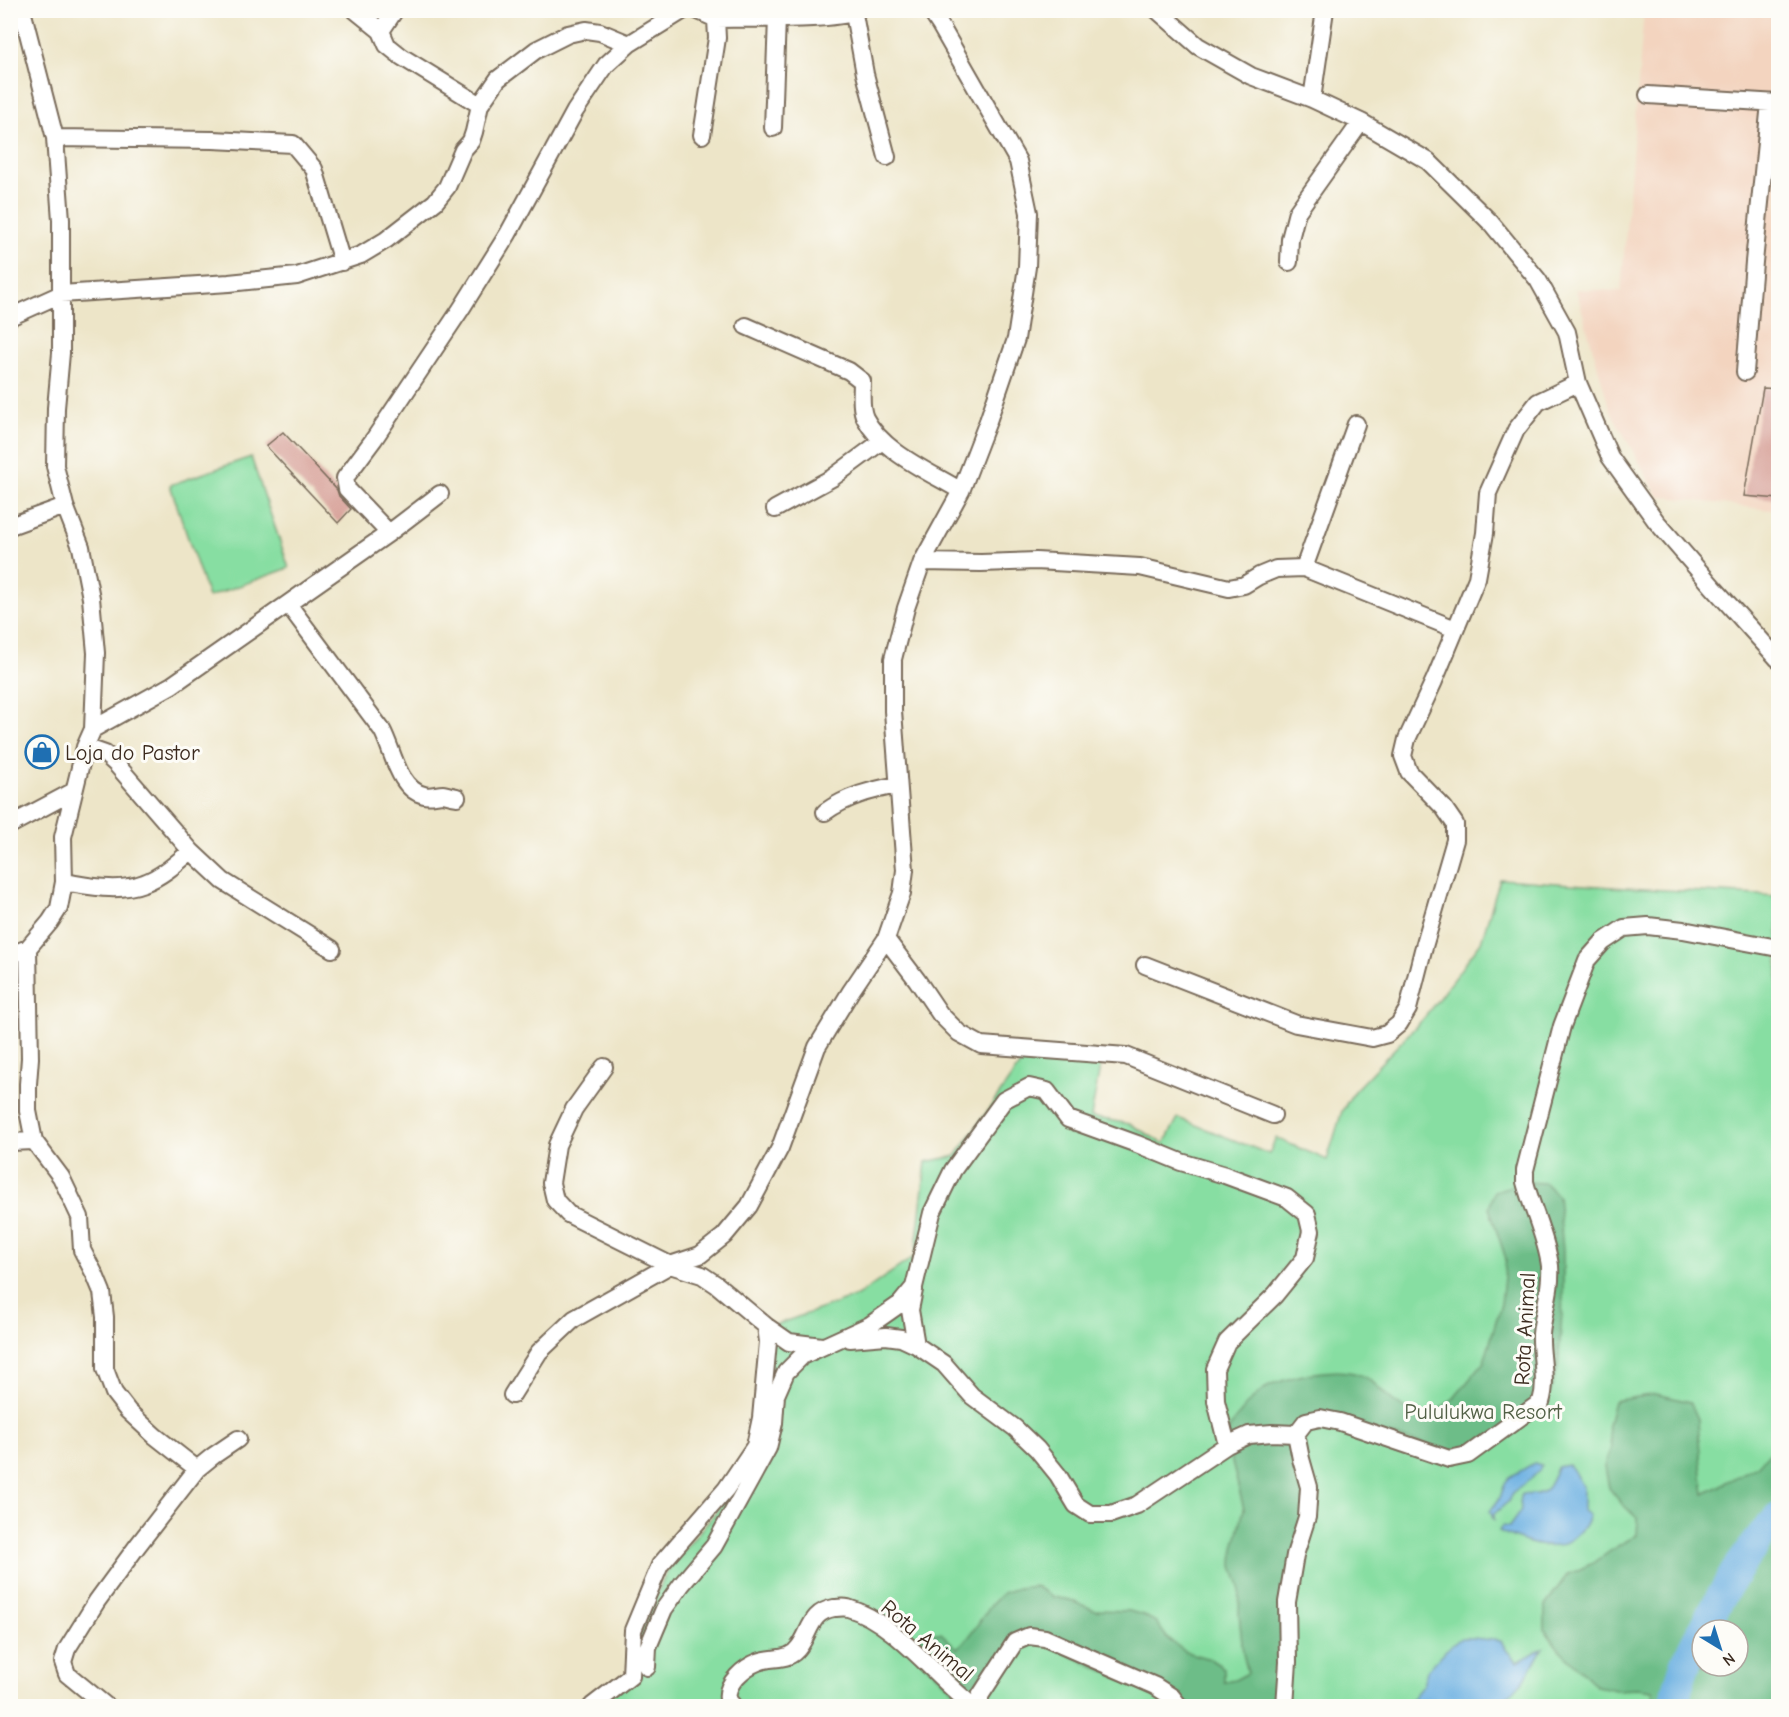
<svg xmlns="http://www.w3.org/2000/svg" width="1789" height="1717" font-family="'Comic Neue',sans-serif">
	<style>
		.built { fill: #f3d4bf }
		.green { fill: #87dea2; stroke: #618460; stroke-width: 1.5; fill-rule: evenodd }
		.forest { fill: #6dbd88; stroke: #547453; stroke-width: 1.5; fill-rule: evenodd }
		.water { fill: #6db1e2; stroke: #546e80; stroke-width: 1.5 }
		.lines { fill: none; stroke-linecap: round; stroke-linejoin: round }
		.river { stroke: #6db1e2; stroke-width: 30 }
		.building { fill: #d7a098 }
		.street-casing { stroke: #796b5a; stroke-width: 20 }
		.street { stroke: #fff; stroke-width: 16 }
		.labels { text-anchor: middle; stroke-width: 6; stroke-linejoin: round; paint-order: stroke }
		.poi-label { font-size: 22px; fill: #3b2a1e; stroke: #fdfcf7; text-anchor: start }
		.street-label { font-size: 22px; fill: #3b2a1e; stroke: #fdfcf7 }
		.park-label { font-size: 22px; fill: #526046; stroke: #fdfcf7 }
	</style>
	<rect width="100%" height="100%" fill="#fdfcf7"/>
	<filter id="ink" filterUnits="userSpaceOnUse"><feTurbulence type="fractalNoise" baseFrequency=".0167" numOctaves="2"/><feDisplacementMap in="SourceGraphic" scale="12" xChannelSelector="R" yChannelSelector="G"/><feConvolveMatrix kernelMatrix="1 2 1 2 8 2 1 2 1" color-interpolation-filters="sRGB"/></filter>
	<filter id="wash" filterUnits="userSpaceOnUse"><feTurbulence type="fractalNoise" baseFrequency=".008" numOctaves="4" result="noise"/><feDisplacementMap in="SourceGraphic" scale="24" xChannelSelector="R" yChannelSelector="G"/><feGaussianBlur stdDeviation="1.35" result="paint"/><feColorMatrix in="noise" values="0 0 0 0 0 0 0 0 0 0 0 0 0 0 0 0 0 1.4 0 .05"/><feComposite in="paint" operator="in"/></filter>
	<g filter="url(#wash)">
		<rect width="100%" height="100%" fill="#ede5c8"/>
		<!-- built -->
		<path class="built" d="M1644,11h134v500l-120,-15 -48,-86 -34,-121 45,2z"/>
		<!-- green -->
		<path class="green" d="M251,457l38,111 -81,29 -38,-112z
			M1500,879l126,9 152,8v810h-1181l38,-29 5,-48 28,-59 72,-88 35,-157 82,-29 58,-40 11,-94 30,-6 68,-97 77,3 -10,55 39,7 34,20 14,-26 91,36 7,-16 51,22 15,-49 12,-20 70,-73 57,-76zM1702,1630h36v36h-36z"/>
		<!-- forest -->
		<path class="forest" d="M1525,1182l20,1 13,13 5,54v49l-5,68 -8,26 -82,62 -148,-37 -24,16 13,53 -14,68 -10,151h-106l-150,-70 -54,55 -18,3 -46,-44c8,-15 13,-17 30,-17l16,15 12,-11 21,-31 13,-13 15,-5 17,-2 18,11 17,3 25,10 34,1 14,4 13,7 12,17 18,13 24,7 14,9v14l11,-2 13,-7 -5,-20 -4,-39 1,-27 -7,-21 1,-18 10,-39 -19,-74c10,-16 23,-35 39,-46 21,-13 80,-26 102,-11 10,5 16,14 25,21 8,7 18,12 27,18l18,-5 18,-14 30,-36 17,-58 5,-45 -17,-51 5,-17z
			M1656,1394l34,8 8,17 2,37 4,38 53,-28 21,-22v262h-122l-3,-15 -17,-2 -21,1 -18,-4 -38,-37 -14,-19v-25l22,-30 28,-13 21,-15 21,-12 1,-16 -16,-15 -13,-16 -4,-21 6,-19 -3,-23 6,-24zM1702,1630h36v36h-36z"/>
		<!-- water -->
		<path class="water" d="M1534,1463l7,2 -1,5 -8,8 -18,14 -5,9 -15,13v7l-4,-10 10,-13 5,-15 5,-6z
			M1569,1465c7,7 8,15 14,21v25l6,4c-3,10 -6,13 -13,20 -4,4 -11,8 -16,10 -17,5 -46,-7 -61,-14l3,-5 7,1 12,-17 -2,-8 2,-8c25,3 28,-5 36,-27z
			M1461,1638h12l28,3 6,10 11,11 25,-14 -19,32 -11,12 -21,14h-86l17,-21 4,-14 19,-21z"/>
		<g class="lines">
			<!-- river -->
			<path class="river" d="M1702,1630l33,-58 27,-37 16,-17
				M1675,1706c2,-26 14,-53 27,-76"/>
		</g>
		<g id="blocks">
			<!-- building -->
			<path class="building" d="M1763,388l16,1v110l-35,-3z
				M283,432l54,58 2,6 12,13 -13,14 -72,-77z"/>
		</g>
	</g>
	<g filter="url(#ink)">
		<use href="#blocks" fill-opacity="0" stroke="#796b5a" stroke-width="1.5"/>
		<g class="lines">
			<defs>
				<path id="street" d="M355,10l26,21
					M395,10l-14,21 6,14 15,12 78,48
					M696,10l20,9 1,19 -15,97
					M1157,10l41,36 53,30 61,23 49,23 67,39 63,62 47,57 29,52 11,51 32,74 46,64 57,66 65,72
					M854,14l11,60 22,83
					M716,19c23,-1 130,3 142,-9
					M1648,95l130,8
					M1312,99l13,-89
					M773,128l4,-110
					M55,138l158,2 80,4 21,25 28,93
					M1289,262l1,-23 7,-27 64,-90
					M10,317l51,-23 168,-11 68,-7 64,-21 25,-15 49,-38 12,-15 16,-37 8,-9 3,-9 6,-27 18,-26 38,-29 32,-16 18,-4 14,2 29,12
					M746,326l103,45 13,10c0,11 -2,27 3,37 17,34 65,54 96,73
					M1745,372l9,-110 16,-159
					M775,509l57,-31 50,-37
					M10,526l55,-20
					M389,533l-42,-44 -2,-11 29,-39 87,-130 47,-75 67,-123 31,-46 23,-21 55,-34
					M922,562l59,1 55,-2 104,6 89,21 15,-3 15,-9 17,-7 28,-1 151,61
					M1304,568l52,-144
					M288,604l94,126c11,20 16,59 42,65 6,2 13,-1 19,-1 4,1 9,2 14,3
					M93,729l79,-44 217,-152 51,-39
					M85,747l20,7 11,10 75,87 32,30 109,68
					M825,812c22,-16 47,-22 73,-27
					M10,825l64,-34
					M64,882c26,4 54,11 80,1 17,-6 33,-20 47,-32
					M886,939l31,41 23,34 19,19 22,12 145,11 147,59
					M28,948l2,110 -2,26v27l6,30 27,36 19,40 2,33 13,25 7,17 3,25v52l9,24 14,18 27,25 42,33
					M10,955l18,-7 22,-26 9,-14 5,-26 -1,-45 22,-90 8,-18 3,-76 -5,-55 -10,-51 -16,-41 -10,-40 1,-58 5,-55v-133l-6,-82 -33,-128
					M1145,965l151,59 76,14 15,-4 12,-10 9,-15 15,-59 32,-110v-16l-11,-16 -35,-36 -6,-16 4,-17 27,-58 43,-103 8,-45 3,-40 28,-63 22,-28 40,-19
					M10,1142l24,-1
					M914,1290l-4,20 6,35
					M766,1326l23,16 33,4
					M850,1339l36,-3 15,2 15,7 28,19 28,32 43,32 22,21 21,26 18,30 14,9h21l26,-9 90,-60
					M512,1395l27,-43 35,-33 96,-54 30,-10 24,-19 25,-30 31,-58 37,-101 34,-56 35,-52 16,-46 3,-23 -12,-159v-52l13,-51 16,-46 39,-71 27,-70 28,-82 11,-72 2,-54 -11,-52 -78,-136 -10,-15
					M1296,1434l10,-13 14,-3 20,4 109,37 19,-4 73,-53c7,-22 -1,-45 0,-68 2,-23 11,-44 9,-68 -3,-27 -18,-57 -25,-84v-12l37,-144 25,-66 16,-18 21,-14 24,-2 35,4 95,18
					M647,1667l1,-20 16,-38 18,-25 32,-38 54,-98 6,-25 2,-28 10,-23 16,-16 68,-31 30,-21 14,-17 18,-74 21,-43 51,-70 25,-13 18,4 21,28 69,25 44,18 44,13 62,23 20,16 4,17 -6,27 -30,37 -48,47 -12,27 1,32 11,44 22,-10 23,-2 24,1
					M106,1706l-39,-32 -4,-12 4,-13 30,-48 41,-56 59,-76 16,-13 25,-17
					M592,1706l39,-30 2,-46 27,-65 66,-76 29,-43 6,-28 7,-76 -2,-16 -49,-41 -15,-10 -32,-10 -102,-51 -13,-14 -4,-17 6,-38 17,-36 30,-42
					M733,1706c-1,-2 -4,-4 -5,-7 -3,-16 17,-32 30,-37 15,-6 31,0 41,-15 12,-16 11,-35 35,-39 5,0 9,-1 14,0 46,13 87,69 125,98
					M980,1706v-10l35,-54 14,-6 16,2 110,48 17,11 7,9
					M1285,1706l3,-44 -1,-60 8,-47 12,-38 2,-30 -8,-28 -5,-25"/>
			</defs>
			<!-- street casing -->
			<use href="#street" class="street-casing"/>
			<!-- street -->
			<use href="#street" class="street"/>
		</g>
	</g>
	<!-- icons -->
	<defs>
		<symbol id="shop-ring" viewBox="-11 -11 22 22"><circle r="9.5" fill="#fdfcf7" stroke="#1f6fb2" stroke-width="1.5"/><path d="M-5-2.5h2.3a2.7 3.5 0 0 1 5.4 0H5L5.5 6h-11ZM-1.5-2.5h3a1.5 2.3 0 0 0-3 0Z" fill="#1f6fb2"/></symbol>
	</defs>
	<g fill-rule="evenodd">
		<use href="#shop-ring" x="23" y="733" width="38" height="38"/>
	</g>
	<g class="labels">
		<!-- poi labels -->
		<g class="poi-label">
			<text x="65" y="760">Loja do Pastor</text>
		</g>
		<!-- street labels -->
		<g class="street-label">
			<text transform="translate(1524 1329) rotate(-87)" y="8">Rota Animal</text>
			<text transform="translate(928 1640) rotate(40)" y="8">Rota Animal</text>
		</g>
		<!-- park labels -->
		<g class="park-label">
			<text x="1483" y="1419">Pululukwa Resort</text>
		</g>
	</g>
	<!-- margin -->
	<rect width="1789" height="1717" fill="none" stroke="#fdfcf7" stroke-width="36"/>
	<!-- north arrow -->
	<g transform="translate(1720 1648) rotate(142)"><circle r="28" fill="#fdfcf7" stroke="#afa8a0" stroke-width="1.5"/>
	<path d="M0-4.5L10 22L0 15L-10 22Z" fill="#1f6fb2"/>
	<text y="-9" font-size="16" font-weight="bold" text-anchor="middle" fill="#3b2a1e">N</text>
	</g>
</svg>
